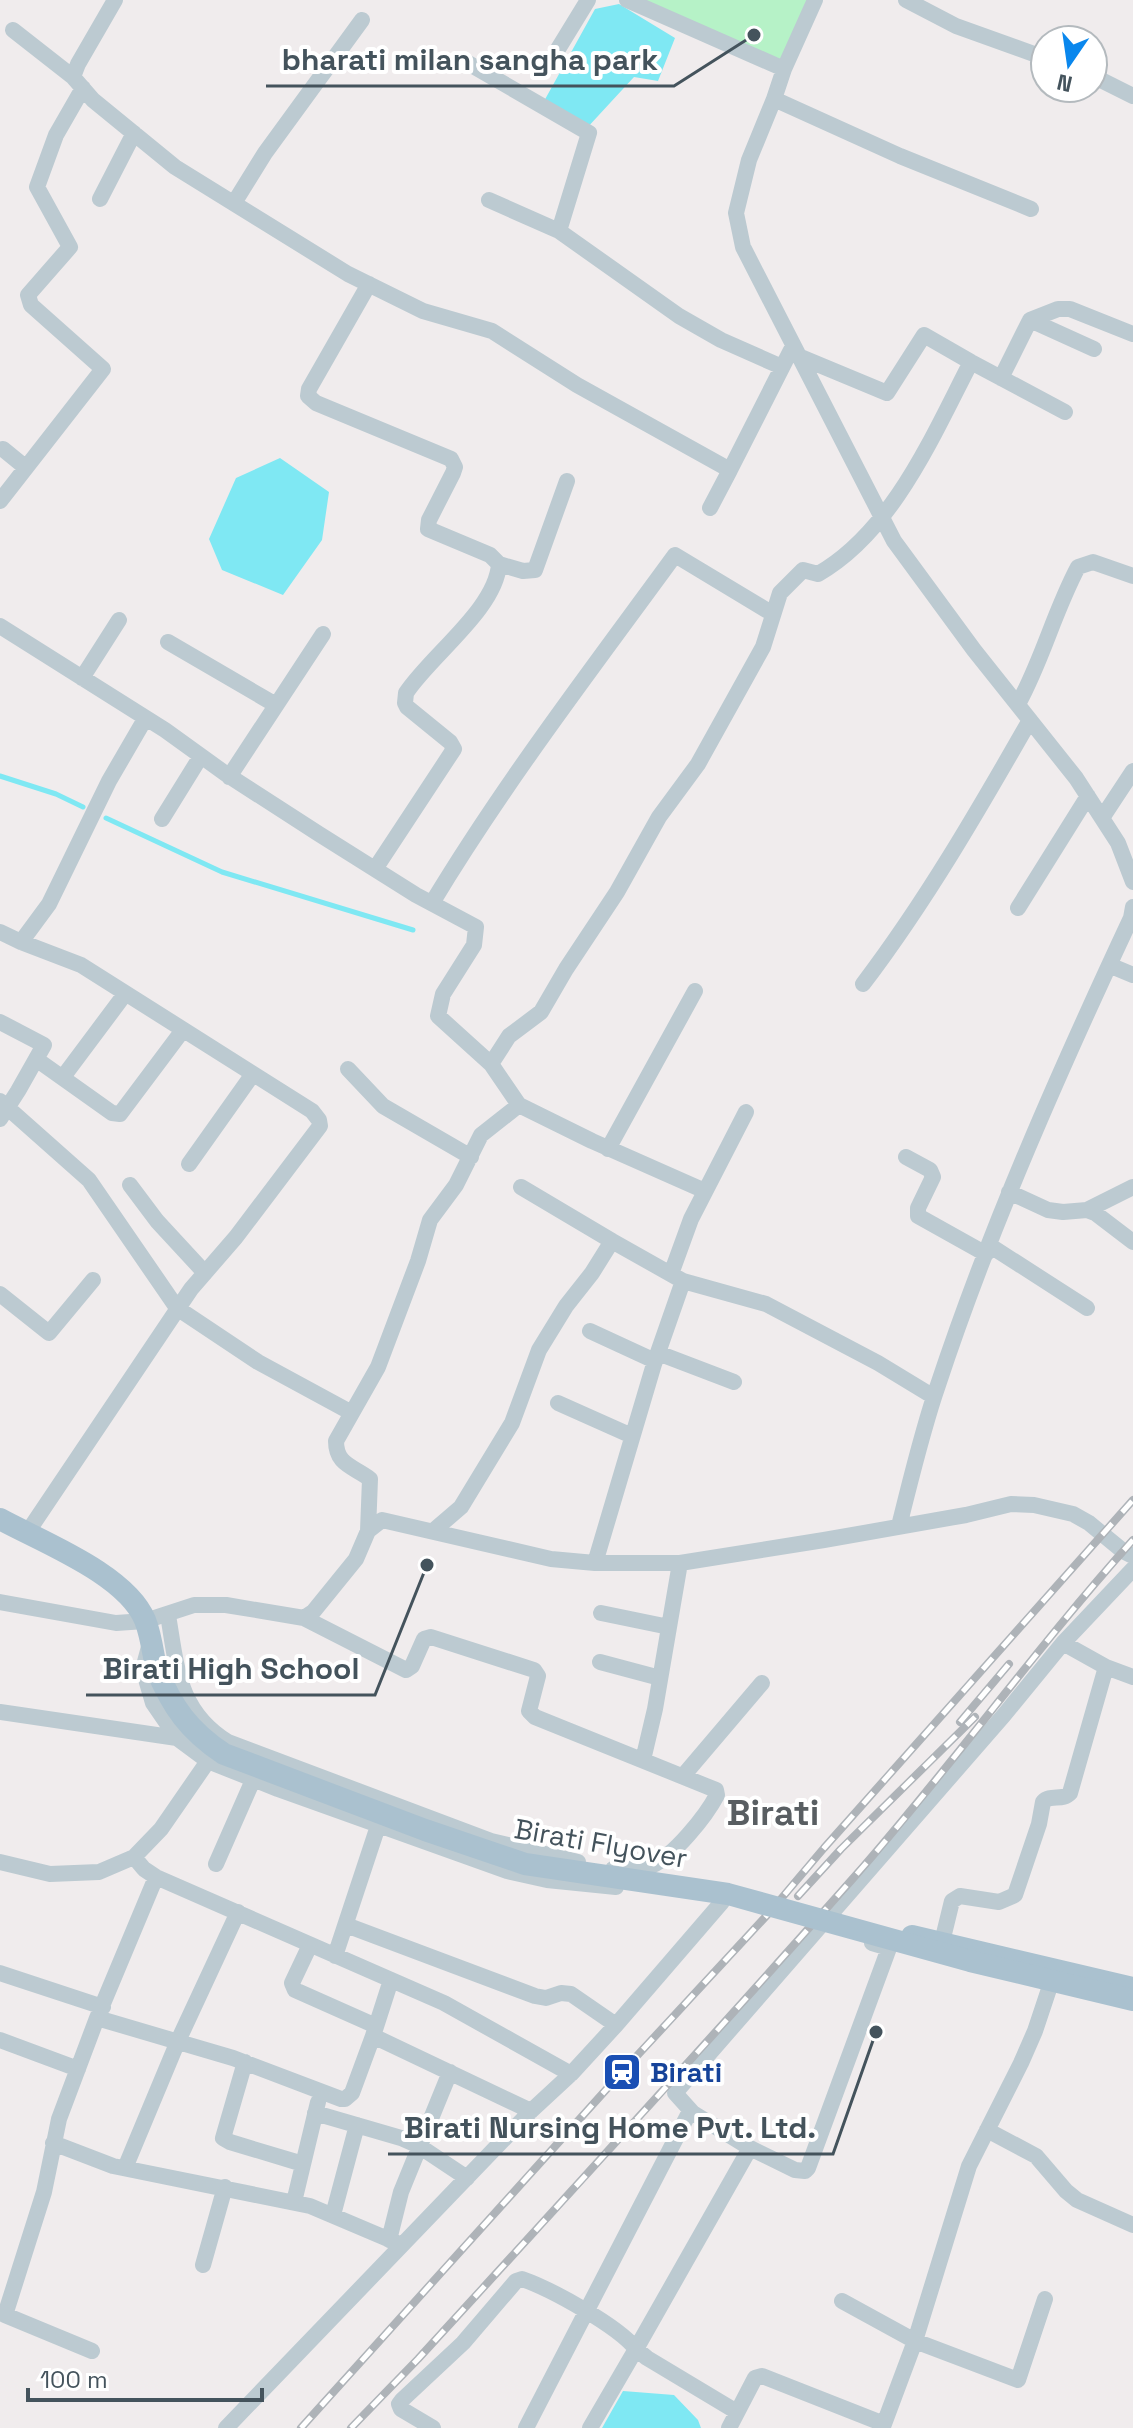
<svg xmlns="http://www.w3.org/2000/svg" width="1133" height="2428" font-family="'Space Grotesk',sans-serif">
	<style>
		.green { fill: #b6f2c7 }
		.water { fill: #7fe8f3 }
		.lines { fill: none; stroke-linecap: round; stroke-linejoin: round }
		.stream { stroke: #7fe8f3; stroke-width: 5 }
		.minor { stroke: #bccad1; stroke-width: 16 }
		.major { stroke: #aac1cf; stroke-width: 22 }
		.rail-casing { stroke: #aeb3b8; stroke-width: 8 }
		.rail { stroke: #fff; stroke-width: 5; stroke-dasharray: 15; stroke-linecap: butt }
		.major-bridge { stroke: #aac1cf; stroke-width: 22 }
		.labels { text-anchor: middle; stroke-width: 8; stroke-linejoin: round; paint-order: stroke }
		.street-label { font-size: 28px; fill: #44535c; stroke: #fff }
		.transit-label { font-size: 28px; font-weight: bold; fill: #164399; stroke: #fff; text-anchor: start }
		.district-label { font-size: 36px; font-weight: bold; fill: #595e62; stroke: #fff }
		.leader { fill: none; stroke: #44535c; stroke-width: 3 }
		.callout-dot { fill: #44535c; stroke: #fff; stroke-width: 3 }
		.callout-label { font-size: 30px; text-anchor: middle; font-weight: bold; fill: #44535c; stroke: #fff; stroke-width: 8; stroke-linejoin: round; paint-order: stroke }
	</style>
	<rect width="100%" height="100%" fill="#f0eced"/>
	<!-- green -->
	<path class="green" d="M627,0h193l-36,69z"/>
	<!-- water -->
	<path class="water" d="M619,4l56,34 -17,43 -24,-4 -48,52 -43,-26 52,-94z
		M280,458l49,34 -7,48 -39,55 -61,-25 -13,-31 27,-61z
		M623,2391l51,4 24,25 3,8h-99z"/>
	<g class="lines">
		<!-- stream -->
		<path class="stream" d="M0,776l56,18 27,13
			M106,818l116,54 191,58"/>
		<!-- minor -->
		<path class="minor" d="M115,0l-37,64 -5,13 20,23 82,67 173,107 75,37 69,20 85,54 153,85 63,-124
			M627,0l157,69
			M815,0l-31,69 -10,30 -25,61 -13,53 7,34 151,294 80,109 102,128 42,65 15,39
			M906,0l50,26 89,32
			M13,30l60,47
			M468,63l121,70 -30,98
			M547,67l41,-67
			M1093,76l40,20
			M774,99l126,57 131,53
			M100,199l34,-66
			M489,200l70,31 120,85 42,24 61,27
			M234,203l31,-50 97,-133
			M369,284l-60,105 -1,7 8,7 135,56 4,8 -2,6 -24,47 -1,9 62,26 9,9c-3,45 -68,91 -93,129l-1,10 2,4 43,35 4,7 -79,120
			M1030,320l28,-11h12l63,25
			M971,362l94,50
			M1001,378l29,-58 64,29
			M3,449l22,18
			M0,501l103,-132 -72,-64 -3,-10 42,-48 -33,-60 19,-52 27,-47
			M710,508l20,-38
			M499,564l24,7 12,-1 32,-89
			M0,626l165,104 61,44 93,60 97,61 60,32 -2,18 -31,49 -5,22 53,48
			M168,642l108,63
			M82,678l37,-58
			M1018,704c24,-43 36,-92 60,-137l15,-5 40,14
			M229,777l94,-143
			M1102,818l31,-47
			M162,819l39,-63
			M432,903c73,-121 159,-233 243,-348l98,59
			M1018,908l70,-112
			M0,932l21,10 60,23 231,146 7,9 1,6 -84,111 -45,52 -164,244
			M21,942l28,-38 60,-123 36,-62
			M1109,965l24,10
			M863,984c63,-83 115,-173 167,-264
			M0,1022l44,23 -26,46 -18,28
			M36,1059l76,54 8,1 63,-84
			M348,1069l35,37 88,51
			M63,1077l62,-83
			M0,1101l89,79 88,128 81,54 94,51
			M519,1105l73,36 113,50
			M608,1149l87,-158
			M906,1157l24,13 3,7 -15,31v8l68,38
			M189,1164l64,-90
			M130,1185l27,36 48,52
			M521,1187l91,54
			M1009,1192l39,18 15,2 24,-2 8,3 38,29
			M1087,1210l46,-23
			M989,1245l98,63
			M671,1274l20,-55 55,-107
			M0,1294l49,39 44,-53
			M590,1331l65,30
			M658,1353l76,29
			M558,1403l74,33
			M899,1526c12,-47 23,-95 39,-141 53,-160 122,-315 193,-467l2,-11
			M368,1531l2,-52c-17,-13 -34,-14 -34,-38l42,-74 40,-106 12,-41 26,-35 25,-50 38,-30 -28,-41 18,-28 32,-24 25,-43 51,-77 42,-75 39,-53 65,-117 17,-54 23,-23 15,4c75,-43 115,-139 153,-212l-47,-27 -37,58 -89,-37
			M433,1531l28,-24 51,-84 27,-73 27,-44 26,-33 20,-32 71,40 83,23 112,59 56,34
			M595,1563l59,-199 29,-83
			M0,1602l116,21 29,-2 49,-16h32l78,13 9,-6 43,-53 12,-28 14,-11 169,39 44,4h85l144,-23 142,-25 45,-11 23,1 39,9 16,9 34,28 10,5
			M601,1613l68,14
			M168,1615c9,53 10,96 60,127l263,99 87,21
			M304,1618l102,52 6,-4 12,-27 7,-2 103,33 4,6 -9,35 6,6 181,73 1,5c-11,21 -43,61 -66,71 -12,4 -25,3 -38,3
			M150,1643l-7,26 10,34 24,35 31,23 70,28 229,82 40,9 69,7
			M1063,1643l43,24 27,10
			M600,1662l60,16
			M0,1712l177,26
			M643,1760l12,-51 25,-146
			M683,1776l79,-93
			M134,1857l10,12 12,8 288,126 127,71
			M0,1862l50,12 49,-2 35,-15 27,-28 47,-68
			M216,1864l37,-84
			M346,1925l189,71 11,2 15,-5 10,1 45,31
			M942,1942l10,-41 8,-5 39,6 16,-7 24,-71 4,-22c7,-8 20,-1 27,-9l36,-126
			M310,1945l-18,38 3,7 81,36
			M335,1956l43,-130
			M0,1973l103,34
			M97,2018l136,40 108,41h4l7,-6 21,-57 158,75
			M373,2036l18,-56
			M0,2040l78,29
			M245,2062l-22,76 7,4 73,22
			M315,2113l86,25 18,8 48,32
			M693,2113l-18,-20 329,-378 59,-72 70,-74
			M987,2130l49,26 30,35 11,9 56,25
			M53,2143l60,23 197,40 92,39
			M125,2168l53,-127 60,-129
			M294,2202l24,-100
			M333,2215l24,-90
			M389,2240l12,-48 49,-120
			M203,2265l22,-78
			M842,2301l73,40 103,39 27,-81
			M0,2313l5,2 39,-123 15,-73 38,-101 59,-141
			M5,2315l87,36
			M737,2412l-90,-54 -11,-9 114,-201 45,22 10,1 3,-3 81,-220 -17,-5
			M226,2428l305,-317 40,-37 45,-49 106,-123
			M433,2428l-32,-19 -2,-5 3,-4 61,-57 53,-62 6,-2c29,10 96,47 114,70l-46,79
			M526,2428l163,-315h4l57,35
			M729,2428l26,-50 7,-2 122,48 31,-83 54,-175 52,-103 14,-32 14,-42"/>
		<!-- major -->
		<path class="major" d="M0,1519c42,23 126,55 145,101 6,15 8,33 11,48
			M912,1936l221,52"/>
		<defs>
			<path id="rail" d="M960,1722l49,-58
				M798,1896l43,-47 134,-132
				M301,2428l321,-356 147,-159 55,-65 309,-348
				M351,2428l67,-69c147,-161 294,-321 438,-484 96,-109 180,-227 277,-335"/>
		</defs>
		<!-- rail casing -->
		<use href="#rail" class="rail-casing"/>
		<!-- rail -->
		<use href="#rail" class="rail"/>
		<!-- major-bridge -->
		<path class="major-bridge" d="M156,1668c16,39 33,63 68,86l201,76 100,34 203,30 242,67 163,39"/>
	</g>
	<!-- icons -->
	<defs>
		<symbol id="station-square" viewBox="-11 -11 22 22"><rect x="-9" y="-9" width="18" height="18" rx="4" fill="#1a4fb4" stroke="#fff"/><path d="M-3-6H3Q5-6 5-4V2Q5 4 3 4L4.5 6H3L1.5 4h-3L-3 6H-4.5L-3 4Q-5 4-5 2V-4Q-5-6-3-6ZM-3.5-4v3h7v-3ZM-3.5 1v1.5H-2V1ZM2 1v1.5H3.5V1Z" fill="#fff"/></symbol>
	</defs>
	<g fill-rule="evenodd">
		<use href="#station-square" x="600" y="2050" width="44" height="44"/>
	</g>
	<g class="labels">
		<!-- street labels -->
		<g class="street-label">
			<text transform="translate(601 1843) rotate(10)" y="10">Birati Flyover</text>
		</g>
		<!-- transit labels -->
		<g class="transit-label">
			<text x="650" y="2082">Birati</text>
		</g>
		<!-- district labels -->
		<g class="district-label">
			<text x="773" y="1825">Birati</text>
		</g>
	</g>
	<!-- callouts -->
	<path class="leader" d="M754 35L674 86H266M427 1565L375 1695H86M876 2032L833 2154H388"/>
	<g class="callout-dot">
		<circle cx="754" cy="35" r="8"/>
		<circle cx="427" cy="1565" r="8"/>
		<circle cx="876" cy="2032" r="8"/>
	</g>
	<g class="callout-label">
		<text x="470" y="70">bharati milan sangha park</text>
		<text x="231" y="1679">Birati High School</text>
		<text x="610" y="2138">Birati Nursing Home Pvt. Ltd.</text>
	</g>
	<!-- north arrow -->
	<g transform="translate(1069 64) rotate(193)"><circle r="38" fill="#ffffff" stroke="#b4babe" stroke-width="2"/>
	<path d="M0-6L14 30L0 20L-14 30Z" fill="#0a87ed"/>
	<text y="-12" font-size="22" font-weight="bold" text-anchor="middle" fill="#44535c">N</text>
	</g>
	<!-- scale -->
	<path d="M28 2388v12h234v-12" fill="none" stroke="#44535c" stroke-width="4"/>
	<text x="40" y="2388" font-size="24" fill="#44535c" stroke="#ffffff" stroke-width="6" paint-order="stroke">100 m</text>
</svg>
